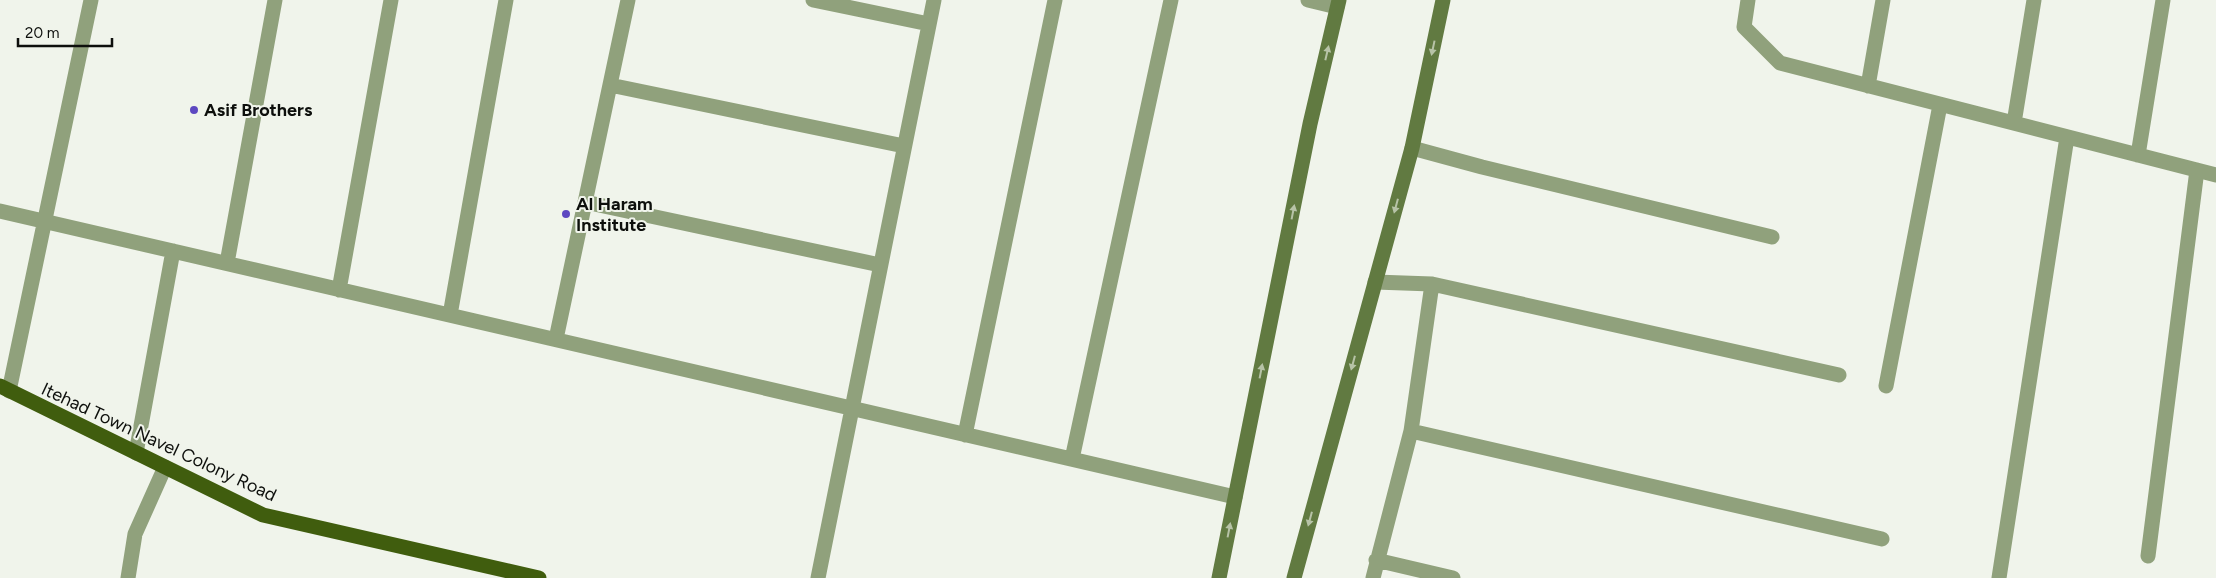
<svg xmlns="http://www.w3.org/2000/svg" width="2216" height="578" font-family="Figtree,sans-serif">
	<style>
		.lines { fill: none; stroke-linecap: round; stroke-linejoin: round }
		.street { stroke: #90a17c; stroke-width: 15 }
		.secondary { stroke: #617a41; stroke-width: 15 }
		.primary { stroke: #405d0e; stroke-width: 15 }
		.oneway { fill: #b7c3a7 }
		.poi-dot { fill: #5d48c1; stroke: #f0f4eb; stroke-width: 2 }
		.labels { text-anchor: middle; stroke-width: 4; stroke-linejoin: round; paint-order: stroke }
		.poi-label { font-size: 18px; font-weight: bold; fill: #0d0f0c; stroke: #f0f4eb; text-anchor: start }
		.street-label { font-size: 18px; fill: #0d0f0c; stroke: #f0f4eb }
	</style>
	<rect width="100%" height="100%" fill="#f0f4eb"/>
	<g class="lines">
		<!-- street -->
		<path class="street" d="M813,0l116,24
			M1308,0l29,7
			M1748,0l-4,27 36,36 436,112
			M610,85l294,61
			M1868,86l15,-86
			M2014,123l20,-123
			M1412,148l70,19 290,70
			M2138,155l25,-155
			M585,202l295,63
			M0,211l1235,286
			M227,263l48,-263
			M1432,284l407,91
			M339,290l52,-290
			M450,315l56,-315
			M556,339l72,-339
			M1886,386l54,-281
			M9,391l82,-391
			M1411,431l471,108
			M965,435l90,-435
			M136,453l37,-202
			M1072,459l99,-459
			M2148,556l49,-386
			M1376,560l77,18
			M128,578l7,-44 30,-67
			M818,578l116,-578
			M1373,578l38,-147 21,-147 -57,-2
			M1999,578l68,-441"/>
		<!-- secondary -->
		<path class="secondary" d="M1219,578l91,-454 29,-124
			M1294,578l118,-430 31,-148"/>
		<!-- primary -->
		<path class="primary" d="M0,386l263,129 276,63"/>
	</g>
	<!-- one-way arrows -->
	<defs><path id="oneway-solid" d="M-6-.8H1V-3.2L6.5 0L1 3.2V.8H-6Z" transform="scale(1.25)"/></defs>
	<g class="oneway">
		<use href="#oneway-solid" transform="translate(1433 48) rotate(102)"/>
		<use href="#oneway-solid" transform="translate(1327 53) rotate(-77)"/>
		<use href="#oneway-solid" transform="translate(1396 206) rotate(105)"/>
		<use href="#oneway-solid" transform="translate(1293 212) rotate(-79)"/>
		<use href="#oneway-solid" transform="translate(1353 363) rotate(105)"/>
		<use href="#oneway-solid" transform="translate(1261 371) rotate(-79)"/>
		<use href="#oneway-solid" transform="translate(1310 519) rotate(105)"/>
		<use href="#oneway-solid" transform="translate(1229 530) rotate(-79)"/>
	</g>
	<!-- markers -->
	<g class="poi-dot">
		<circle cx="194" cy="110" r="5"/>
		<circle cx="566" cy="214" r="5"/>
	</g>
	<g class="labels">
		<!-- poi labels -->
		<g class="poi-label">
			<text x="204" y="116">Asif Brothers</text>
			<text x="576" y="210">Al Haram<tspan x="576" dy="21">Institute</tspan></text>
		</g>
		<!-- street labels -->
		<g class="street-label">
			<text transform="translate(159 442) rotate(25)" y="6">Itehad Town Navel Colony Road</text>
		</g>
	</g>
	<!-- scale -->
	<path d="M18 38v8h94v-8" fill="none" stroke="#0d0f0c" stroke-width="2.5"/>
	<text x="25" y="38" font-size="15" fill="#0d0f0c" stroke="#f0f4eb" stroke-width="4" paint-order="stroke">20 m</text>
</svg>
